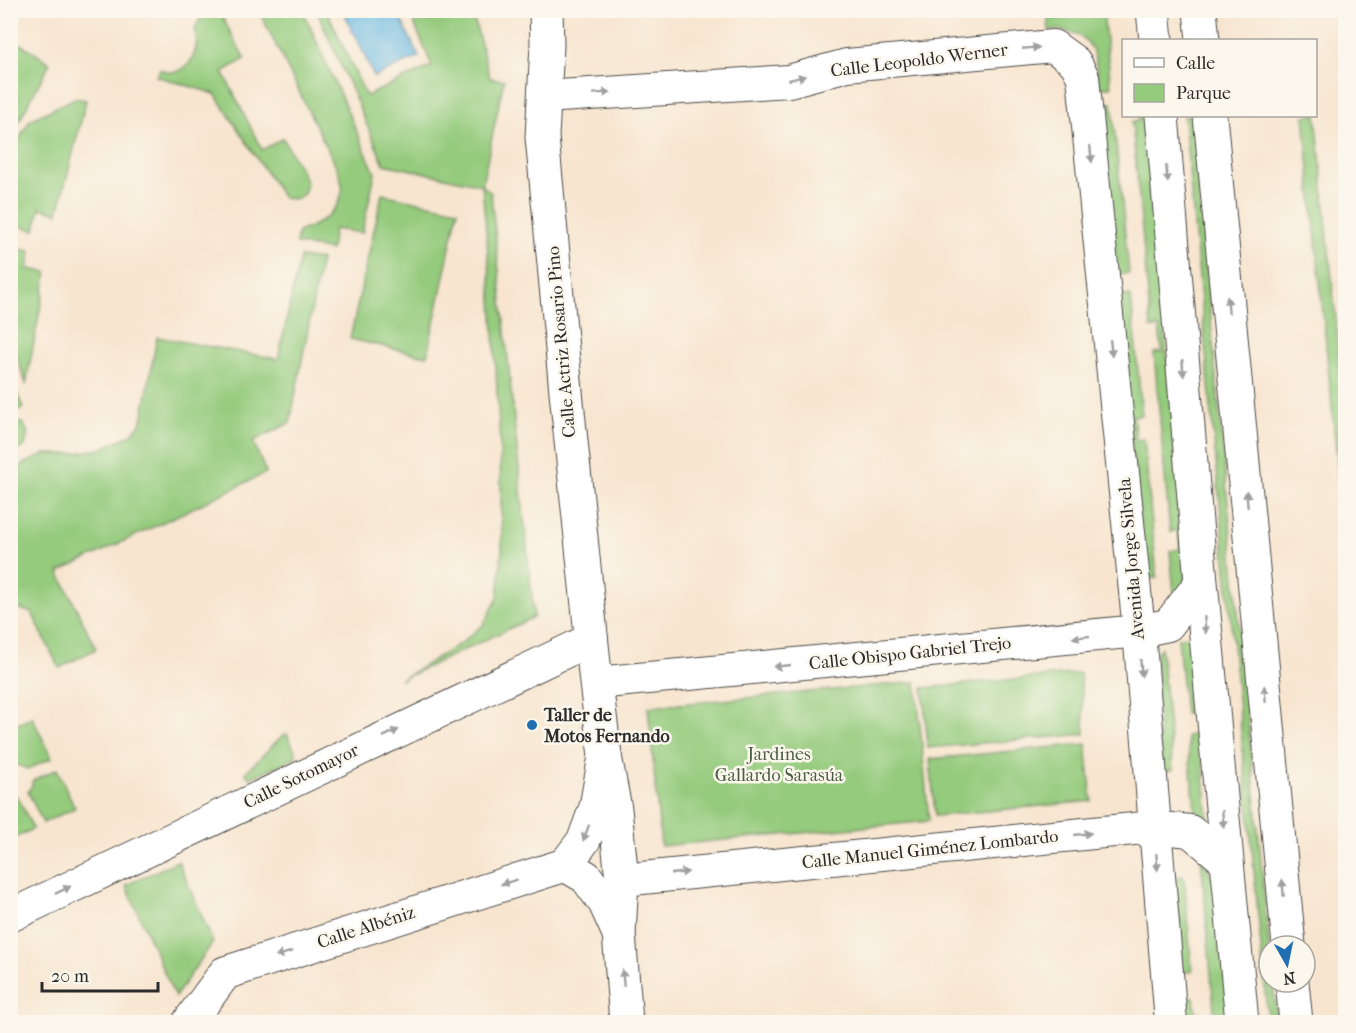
<svg xmlns="http://www.w3.org/2000/svg" width="1356" height="1033" font-family="'IM FELL French Canon',serif">
	<style>
		.green { fill: #94cb7d; stroke: #607b54; stroke-width: 1.5 }
		.water { fill: #66b7e1; stroke: #487186; stroke-width: 1.5 }
		.lines { fill: none; stroke-linecap: round; stroke-linejoin: round }
		.minor-casing { stroke: #4a4744; stroke-width: 34 }
		.tertiary-casing { stroke: #4a4744; stroke-width: 35 }
		.secondary-casing { stroke: #4a4744; stroke-width: 35 }
		.primary-casing { stroke: #4a4744; stroke-width: 35 }
		.minor { stroke: #fff; stroke-width: 32 }
		.tertiary { stroke: #fff; stroke-width: 33 }
		.secondary { stroke: #fff; stroke-width: 33 }
		.primary { stroke: #fff; stroke-width: 33 }
		.oneway { fill: #a0a0a0 }
		.poi-dot { fill: #1f6fb2; stroke: #fbf7ec; stroke-width: 2 }
		.labels { text-anchor: middle; stroke-width: 5; stroke-linejoin: round; paint-order: stroke }
		.street-label { font-size: 18px; fill: #2b2b2b; stroke: #fbf7ec }
		.poi-label { font-size: 18px; font-weight: bold; fill: #2b2b2b; stroke: #fbf7ec; text-anchor: start }
		.park-label { font-size: 18px; fill: #4a5b44; stroke: #fbf7ec }
	</style>
	<rect width="100%" height="100%" fill="#fbf7ec"/>
	<filter id="ink" filterUnits="userSpaceOnUse"><feTurbulence type="fractalNoise" baseFrequency=".0167" numOctaves="2"/><feDisplacementMap in="SourceGraphic" scale="12" xChannelSelector="R" yChannelSelector="G"/><feConvolveMatrix kernelMatrix="1 2 1 2 8 2 1 2 1" color-interpolation-filters="sRGB"/></filter>
	<filter id="wash" filterUnits="userSpaceOnUse"><feTurbulence type="fractalNoise" baseFrequency=".008" numOctaves="4" result="noise"/><feDisplacementMap in="SourceGraphic" scale="24" xChannelSelector="R" yChannelSelector="G"/><feGaussianBlur stdDeviation="1.35" result="paint"/><feColorMatrix in="noise" values="0 0 0 0 0 0 0 0 0 0 0 0 0 0 0 0 0 1.4 0 .05"/><feComposite in="paint" operator="in"/></filter>
	<g filter="url(#wash)">
		<rect width="100%" height="100%" fill="#f7e5cf"/>
		<!-- green -->
		<path class="green" d="M207,11h8l6,4 24,44 -22,13 39,78 21,-12 21,38 3,8 -3,10 -9,5 -12,-1 -68,-104 -59,-18 4,-7c26,13 42,-18 35,-40l8,-16z
			M259,11h44l72,162 -13,60 -28,-4 -3,21 -35,-6 2,-12c19,-7 39,-17 44,-39 2,-6 -2,-16 -4,-23z
			M317,11h10l39,85 66,-30 -23,-55h63l18,67 14,2 -22,105 9,8 43,424 -134,63 60,-36 23,-19 15,-27 4,-48 -2,-105 -8,-146 -10,-114 -98,-21z
			M1103,12l8,75 -12,1c-4,-38 -5,-58 -50,-58l-1,-12z
			M11,38l39,25 -39,73z
			M75,98l11,2 -28,113 -18,-5 -5,22 -24,-6v-71l19,-33z
			M1112,103l17,170 -10,2 3,21h9l11,119 -9,1 3,24 8,-1 13,139 -13,1 -45,-474z
			M1316,114l29,300v129l-41,-427z
			M1139,116h5l43,448 -2,16 -10,23 -5,-52 10,-2 -2,-19 -8,2 -16,-179 8,-1 -3,-24h-8l-19,-206 7,-1z
			M1184,116h8l77,830v36h4l4,40h-9z
			M382,194l76,16 -31,146 -77,-17z
			M10,248l21,3 -3,18 19,3 -21,112 -15,-45z
			M300,257l21,3 -31,163 -37,18 13,32 -207,99 37,77 -37,19 -27,-55 -21,-7v-136l34,-16h24l32,-5 31,-15 10,-13 15,-84 121,22z
			M10,376l13,32 -4,3 -8,-1z
			M11,422l12,1 5,10 -3,13 -14,8z
			M1187,636l4,3 17,178 -4,4 -8,-4 -9,-81 10,-2 -3,-21 -9,1 -7,-76z
			M1161,648l12,122 -13,3 -4,-120z
			M1080,673l5,61 -157,14 -5,-60z
			M916,682l13,139 -268,25 -13,-139z
			M32,717l20,41 -24,11 -12,-4 -5,-11v-26z
			M287,734l9,19 -1,5 -45,20 -5,-5 37,-37z
			M1086,744l6,57 -157,15 -5,-57z
			M57,769l18,39 -32,15 -15,-31 4,-7v-4z
			M11,795l7,2 15,32 -22,11z
			M1201,857l14,24 14,141h-14z
			M178,861l35,81 -38,55 -49,-112z
			M1184,876l8,95 -9,1 2,25h9l3,25h-12l-13,-144z"/>
		<!-- water -->
		<path class="water" d="M344,11h55l-1,2 21,44 -45,20 -20,-45h-2z"/>
	</g>
	<g filter="url(#ink)">
		<g class="lines">
			<defs>
				<path id="minor" d="M544,97l245,-16 58,-16 206,-19 22,16 8,15 56,554 32,391
					M596,683l543,-52 29,-6 33,-43
					M622,880l532,-53 36,4 37,31
					M10,916l582,-277"/>
				<path id="tertiary" d="M565,865l19,-25 12,-33 9,-51
					M565,865l21,12 19,26 14,31
					M189,1022l36,-49 340,-108"/>
				<path id="secondary" d="M546,10l1,35 -5,92 25,265 29,281 9,73 10,53 7,71 -3,54 7,88"/>
				<path id="primary" d="M1153,10l3,30
					M1200,10l3,30
					M1162,116l39,466 41,440
					M1210,116l79,830
					M1292,982l4,40"/>
			</defs>
			<!-- minor casing -->
			<use href="#minor" class="minor-casing"/>
			<!-- tertiary casing -->
			<use href="#tertiary" class="tertiary-casing"/>
			<!-- secondary casing -->
			<use href="#secondary" class="secondary-casing"/>
			<!-- primary casing -->
			<use href="#primary" class="primary-casing"/>
			<!-- minor -->
			<use href="#minor" class="minor"/>
			<!-- tertiary -->
			<use href="#tertiary" class="tertiary"/>
			<!-- secondary -->
			<use href="#secondary" class="secondary"/>
			<!-- primary -->
			<use href="#primary" class="primary"/>
		</g>
		<!-- one-way arrows -->
		<defs><path id="oneway-solid" d="M-6-.8H1V-3.2L6.5 0L1 3.2V.8H-6Z" transform="scale(1.5)"/></defs>
		<g class="oneway">
			<use href="#oneway-solid" transform="translate(1031 48) rotate(-5)"/>
			<use href="#oneway-solid" transform="translate(797 78) rotate(-14)"/>
			<use href="#oneway-solid" transform="translate(602 93) rotate(-4)"/>
			<use href="#oneway-solid" transform="translate(1091 154) rotate(84)"/>
			<use href="#oneway-solid" transform="translate(1167 174) rotate(85)"/>
			<use href="#oneway-solid" transform="translate(1228 305) rotate(-95)"/>
			<use href="#oneway-solid" transform="translate(1111 348) rotate(84)"/>
			<use href="#oneway-solid" transform="translate(1183 368) rotate(85)"/>
			<use href="#oneway-solid" transform="translate(1247 499) rotate(-95)"/>
			<use href="#oneway-solid" transform="translate(1205 625) rotate(85)"/>
			<use href="#oneway-solid" transform="translate(1081 637) rotate(174)"/>
			<use href="#oneway-solid" transform="translate(782 666) rotate(174)"/>
			<use href="#oneway-solid" transform="translate(1141 668) rotate(86)"/>
			<use href="#oneway-solid" transform="translate(1265 694) rotate(-95)"/>
			<use href="#oneway-solid" transform="translate(391 733) rotate(-25)"/>
			<use href="#oneway-solid" transform="translate(1223 819) rotate(85)"/>
			<use href="#oneway-solid" transform="translate(586 833) rotate(111)"/>
			<use href="#oneway-solid" transform="translate(1083 834) rotate(-6)"/>
			<use href="#oneway-solid" transform="translate(1157 862) rotate(85)"/>
			<use href="#oneway-solid" transform="translate(680 873) rotate(-6)"/>
			<use href="#oneway-solid" transform="translate(509 882) rotate(163)"/>
			<use href="#oneway-solid" transform="translate(1283 888) rotate(-95)"/>
			<use href="#oneway-solid" transform="translate(63 890) rotate(-26)"/>
			<use href="#oneway-solid" transform="translate(284 954) rotate(162)"/>
			<use href="#oneway-solid" transform="translate(623 978) rotate(-95)"/>
		</g>
	</g>
	<!-- markers -->
	<circle class="poi-dot" cx="532" cy="725" r="6"/>
	<g class="labels">
		<!-- street labels -->
		<g class="street-label">
			<text transform="translate(919 60) rotate(-7)" y="6">Calle Leopoldo Werner</text>
			<text transform="translate(561 342) rotate(-95)" y="6">Calle Actriz Rosario Pino</text>
			<text transform="translate(1131 559) rotate(-95)" y="6">Avenida Jorge Silvela</text>
			<text transform="translate(910 653) rotate(-6)" y="6">Calle Obispo Gabriel Trejo</text>
			<text transform="translate(301 776) rotate(-26)" y="6">Calle Sotomayor</text>
			<text transform="translate(930 849) rotate(-6)" y="6">Calle Manuel Giménez Lombardo</text>
			<text transform="translate(366 927) rotate(-18)" y="6">Calle Albéniz</text>
		</g>
		<!-- poi labels -->
		<g class="poi-label">
			<text x="544" y="721">Taller de<tspan x="544" dy="21">Motos Fernando</tspan></text>
		</g>
		<!-- park labels -->
		<g class="park-label">
			<text x="779" y="760">Jardines<tspan x="779" dy="21">Gallardo Sarasúa</tspan></text>
		</g>
	</g>
	<!-- margin -->
	<rect width="1356" height="1033" fill="none" stroke="#fbf7ec" stroke-width="36"/>
	<!-- legend -->
	<rect x="1122" y="39" width="195" height="78" fill="#fbf7ec" stroke="#a8a59f" stroke-width="1.5"/>
	<rect x="1134" y="58" width="30" height="9" fill="#ffffff" stroke="#a8a59f" stroke-width="1.5"/>
	<text x="1176" y="69" font-size="18" fill="#2b2b2b">Calle</text>
	<rect x="1134" y="84" width="30" height="18" fill="#94cb7d" stroke="#a8a59f" stroke-width="1.5"/>
	<text x="1176" y="99" font-size="18" fill="#2b2b2b">Parque</text>
	<!-- north arrow -->
	<g transform="translate(1287 964) rotate(171)"><circle r="28" fill="#fbf7ec" stroke="#a8a59f" stroke-width="1.5"/>
	<path d="M0-4.5L10 22L0 15L-10 22Z" fill="#1f6fb2"/>
	<text y="-9" font-size="16" font-weight="bold" text-anchor="middle" fill="#2b2b2b">N</text>
	</g>
	<!-- scale -->
	<path d="M42 982v9h116v-9" fill="none" stroke="#2b2b2b" stroke-width="3"/>
	<text x="51" y="982" font-size="18" fill="#2b2b2b" stroke="#fbf7ec" stroke-width="4.5" paint-order="stroke">20 m</text>
</svg>
